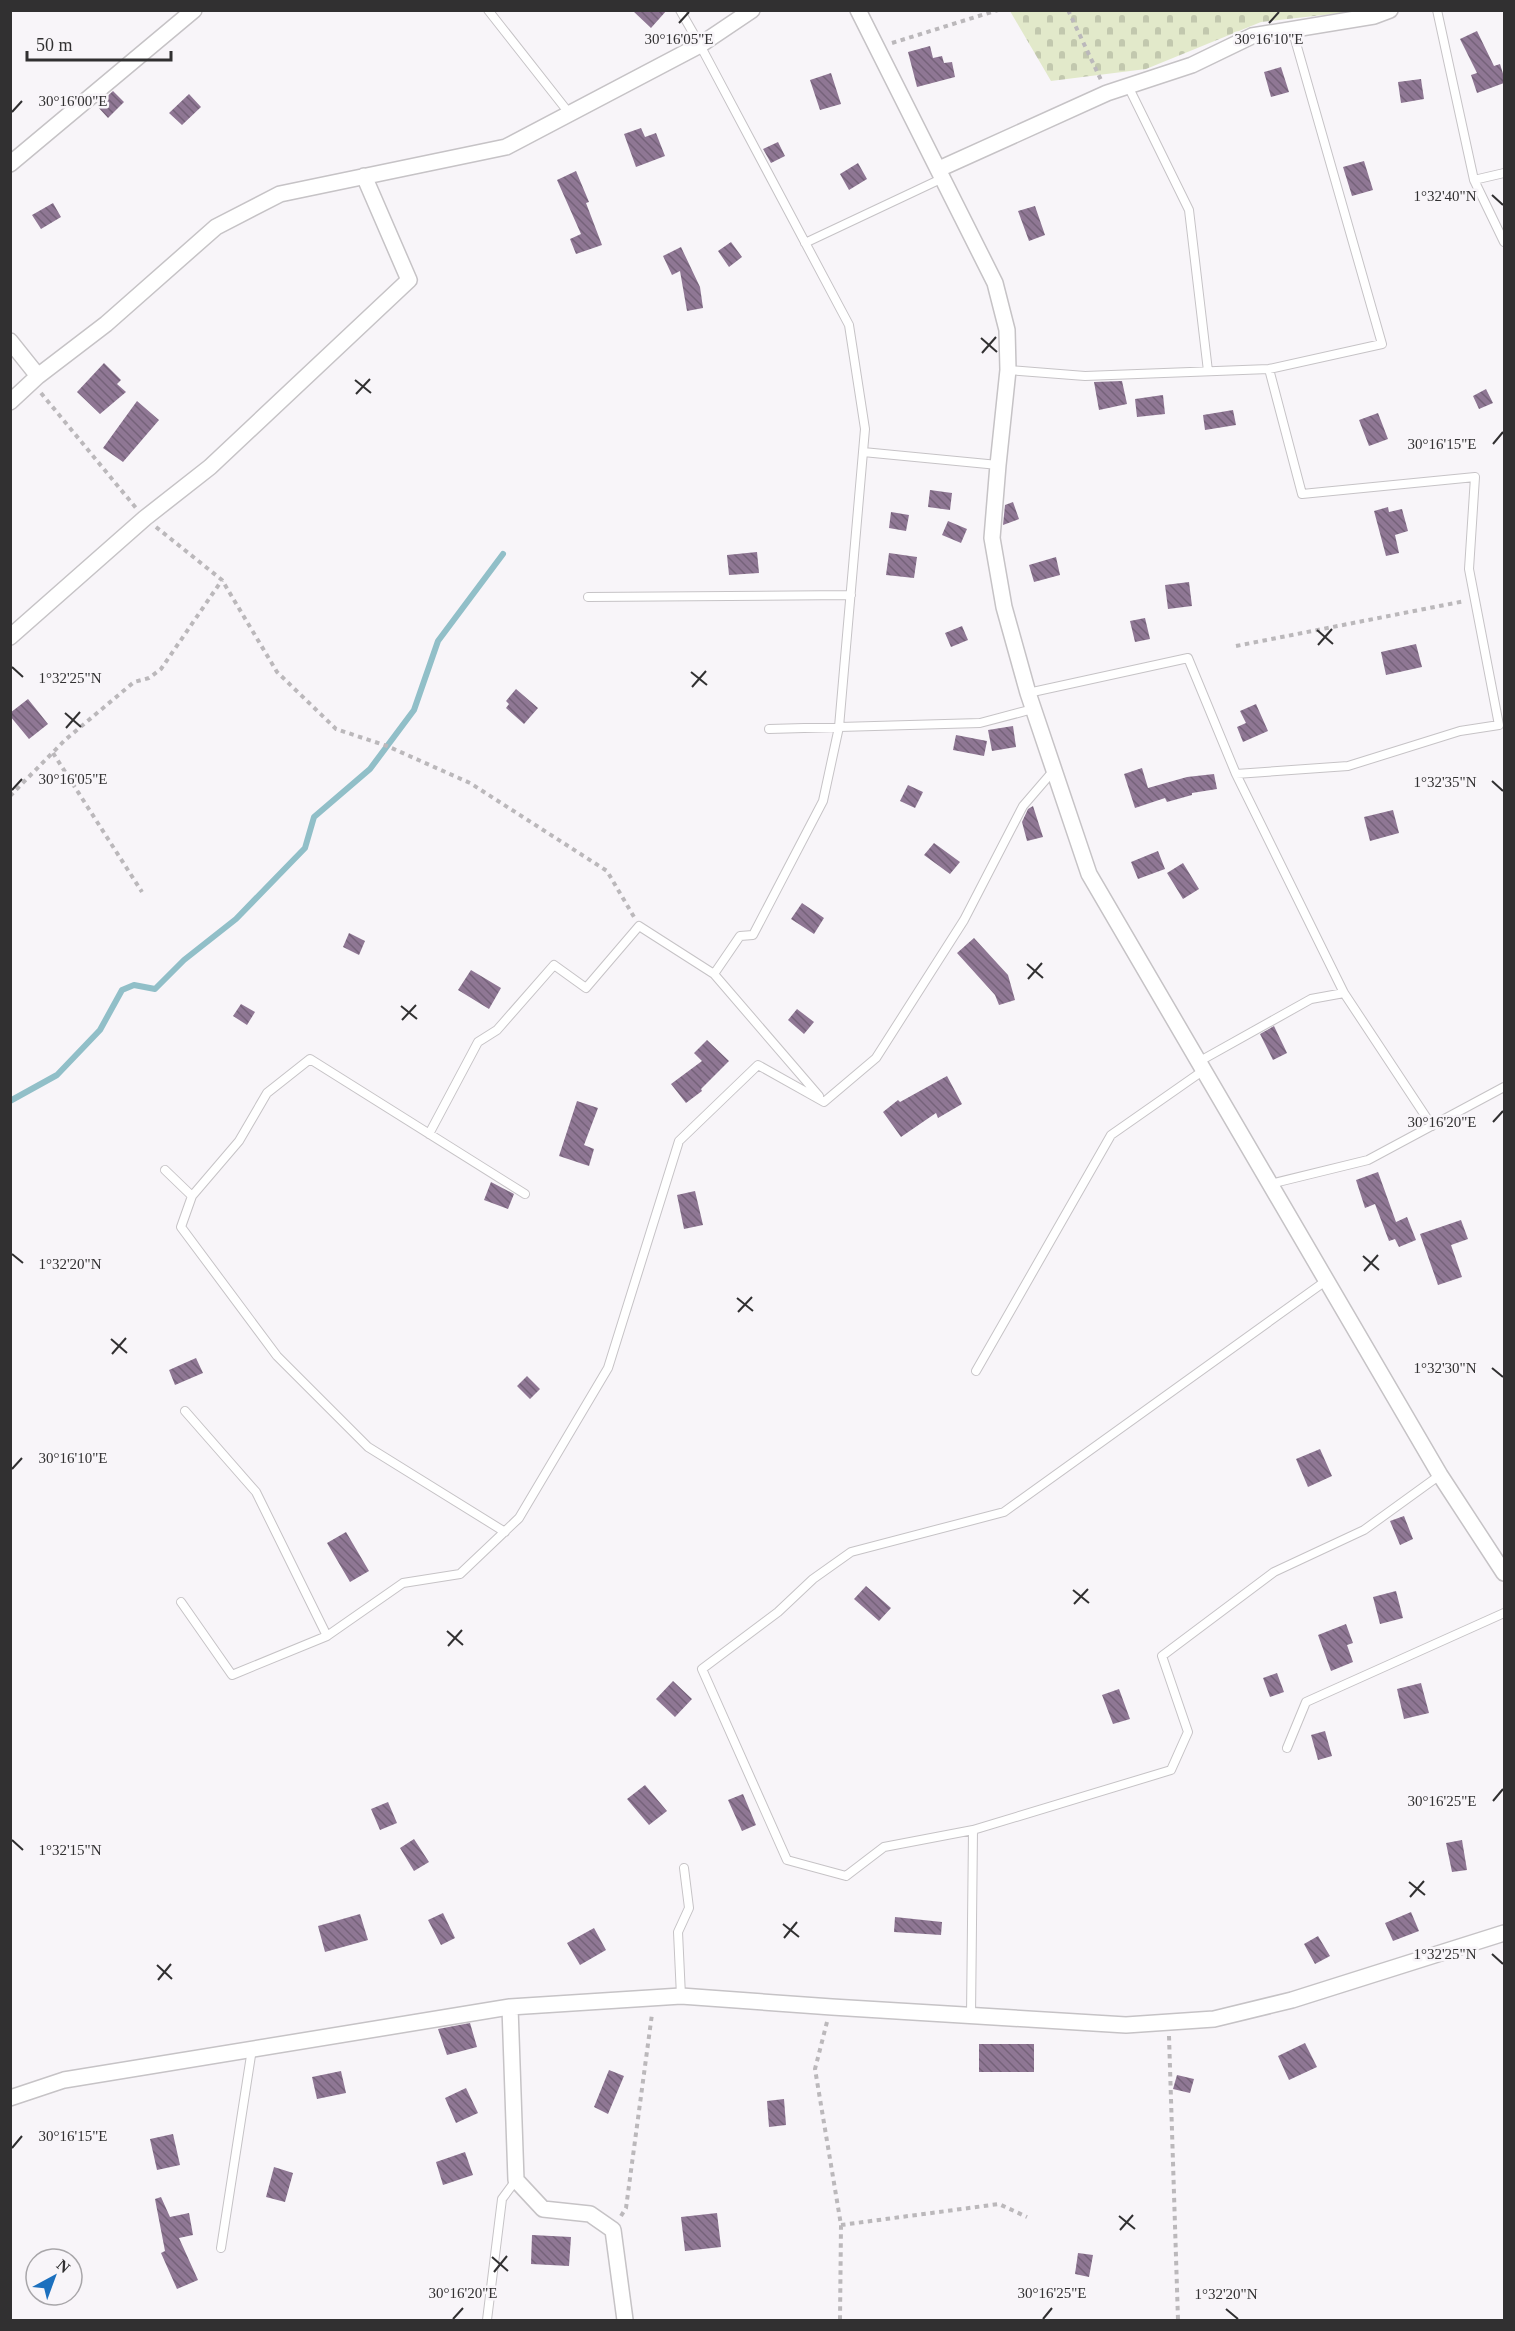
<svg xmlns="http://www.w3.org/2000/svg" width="1515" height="2331" font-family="'Times New Roman',serif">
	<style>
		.cemetery { fill: url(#cemetery-stones) }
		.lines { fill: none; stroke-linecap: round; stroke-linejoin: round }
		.stream { stroke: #91bfc8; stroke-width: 6 }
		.building { fill: url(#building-back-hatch) }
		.lane-casing { stroke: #c6c3c6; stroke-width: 10 }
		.street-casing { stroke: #c6c3c6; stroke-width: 18 }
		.path { stroke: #bbb8bb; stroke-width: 4; stroke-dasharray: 4.5 4.5; stroke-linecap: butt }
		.lane { stroke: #fff; stroke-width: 8 }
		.street { stroke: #fff; stroke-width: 15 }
		.ticks { fill: none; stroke: #313031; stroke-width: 2 }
		.ticks-label { font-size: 15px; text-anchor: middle; fill: #313031; stroke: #f8f5f9; stroke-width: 5; stroke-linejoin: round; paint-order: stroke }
	</style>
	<defs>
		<pattern id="cemetery-stones" width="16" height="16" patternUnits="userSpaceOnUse" patternTransform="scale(1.5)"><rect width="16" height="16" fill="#e2e9ca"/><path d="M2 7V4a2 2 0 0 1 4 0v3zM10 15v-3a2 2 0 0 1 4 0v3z" fill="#c2c8ae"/></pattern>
		<pattern id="building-back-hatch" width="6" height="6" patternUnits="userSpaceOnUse" patternTransform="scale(1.5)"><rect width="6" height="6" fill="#8f7794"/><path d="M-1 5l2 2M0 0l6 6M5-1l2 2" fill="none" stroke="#756279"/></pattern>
	</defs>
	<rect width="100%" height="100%" fill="#f8f5f9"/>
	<!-- cemetery -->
	<path class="cemetery" d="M1010,11h349l-98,11 -115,47 -95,12z"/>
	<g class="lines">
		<!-- stream -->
		<path class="stream" d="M10,1101l47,-26 43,-45 22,-40 12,-5 21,4 29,-29 52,-41 69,-71 9,-31 56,-48 44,-59 24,-69 65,-87"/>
	</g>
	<!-- building -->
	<path class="building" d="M632,10h35l-16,18z
		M1477,31l17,35 6,-2 4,13v6l-27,10 -6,-18 6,-2 -17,-34z
		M930,46l3,12 9,-2 2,7 8,-1 3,15 -38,10 -9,-35z
		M1281,67l8,25 -18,5 -7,-25z
		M831,73l10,31 -21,6 -10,-30z
		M1421,79l3,20 -23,4 -3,-21z
		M113,91l11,11 -16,16 -11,-12z
		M189,94l12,13 -19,18 -13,-12z
		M641,128l4,9 11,-4 9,23 -29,11 -12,-33z
		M778,142l7,14 -14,7 -8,-14z
		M1364,161l9,29 -21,6 -9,-29z
		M858,163l9,16 -18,11 -9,-16z
		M576,171l13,31 -3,1 16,42 -26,9 -6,-15 11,-5 -24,-54z
		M53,203l8,14 -20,12 -9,-14z
		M1035,206l10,29 -16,6 -11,-30z
		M731,242l11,15 -13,10 -11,-16z
		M681,247l19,40 3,21 -16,3 -7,-40 -8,4 -9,-19z
		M104,363l17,17 -4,4 9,8 -26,22 -23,-22z
		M1122,381l5,23 -28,6 -5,-28z
		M1486,389l7,14 -14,6 -6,-13z
		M1163,395l2,19 -28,3 -2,-18z
		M137,401l22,19 -36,42 -20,-14z
		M1233,410l3,15 -31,5 -2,-15z
		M1378,413l10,26 -19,7 -10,-26z
		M930,490l22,3 -2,17 -22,-3z
		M1013,502l6,17 -16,6 2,-20z
		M1388,507l1,5 13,-3 6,22 -13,4 4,18 -13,3 -12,-45z
		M891,512l18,3 -3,16 -17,-3z
		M948,521l19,8 -6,14 -19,-8z
		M757,552l2,21 -30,2 -2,-20z
		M889,553l28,4 -3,21 -28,-3z
		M1056,557l4,18 -26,7 -5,-17z
		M1189,582l3,24 -24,3 -3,-24z
		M1145,618l5,21 -15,3 -5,-21z
		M962,626l6,14 -17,7 -6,-14z
		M1416,644l6,23 -36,8 -5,-23z
		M516,689l22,19 -14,16 -18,-16 3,-4 -3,-3z
		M28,699l20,25 -19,15 -19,-23v-3z
		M1256,704l12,27 -25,11 -6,-15 9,-4 -6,-12z
		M1013,726l3,21 -24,4 -4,-21z
		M956,735l31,6 -3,15 -31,-6z
		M1142,768l6,20 39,-11 27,-3 3,15 -25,4v2l-25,7 -2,-4 -30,10 -11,-34z
		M908,785l15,7 -8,16 -15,-7z
		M1033,806l10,31 -16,4 -5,-19 6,-13z
		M1393,810l6,23 -29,8 -6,-24z
		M934,843l26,19 -10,12 -26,-19z
		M1158,851l7,18 -27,10 -7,-17z
		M1183,863l16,26 -16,10 -16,-26z
		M802,903l22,15 -10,16 -23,-15z
		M349,933l16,8 -6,14 -16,-8z
		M974,938l34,37 7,25 -16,5 -4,-10 -38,-42z
		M471,970l30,18 -12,21 -31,-19z
		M241,1004l14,8 -8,13 -14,-9z
		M797,1009l17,13 -10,12 -16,-14z
		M1274,1026l13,27 -14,7 -13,-26z
		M707,1040l22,21 -28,28 1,2 -16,12 -15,-19 31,-23 -8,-8z
		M947,1076l15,28 -24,14 -2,-5 -35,24 -18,-25 15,-12 2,2z
		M577,1101l21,7 -14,37 10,4 -5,17 -30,-10z
		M1378,1172l18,50 11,-5 9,23 -17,7 -4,-8 -6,2 -14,-37 -10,4 -9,-28z
		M491,1182l23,12 -6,15 -24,-9z
		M695,1191l8,34 -19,4 -7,-34z
		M1461,1220l7,19 -17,6 11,32 -24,8 -18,-51z
		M196,1358l7,15 -28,12 -6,-15z
		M527,1376l13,13 -10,10 -13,-13z
		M1320,1449l12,27 -24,11 -12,-28z
		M1404,1516l9,23 -13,6 -10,-24z
		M346,1532l23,39 -19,11 -23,-39z
		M866,1586l25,22 -12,13 -25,-22z
		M1396,1591l7,27 -23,6 -7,-27z
		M1346,1624l7,19 -6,2 6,17 -22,9 -13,-36z
		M1277,1673l7,19 -14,5 -7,-19z
		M673,1681l19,18 -17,18 -19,-18z
		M1421,1683l8,30 -25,6 -7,-30z
		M1119,1689l11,30 -17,5 -11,-29z
		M1325,1731l7,25 -14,4 -7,-25z
		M645,1785l22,26 -18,14 -22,-26z
		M743,1794l13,31 -14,6 -14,-31z
		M388,1802l9,21 -17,7 -9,-21z
		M414,1839l15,23 -15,9 -14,-23z
		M1462,1840l5,30 -15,2 -6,-29z
		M1411,1912l8,19 -26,10 -8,-18z
		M443,1913l12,25 -14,7 -13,-25z
		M360,1914l8,26 -43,12 -7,-26z
		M895,1917l47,5 -1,13 -47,-3z
		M594,1928l12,22 -26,15 -13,-22z
		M1318,1936l12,20 -15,8 -11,-20z
		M470,2023l7,24 -30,8 -9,-26z
		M1305,2043l12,24 -28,13 -11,-24z
		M979,2044h55v28h-55z
		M609,2070l15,6 -16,38 -14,-7z
		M341,2071l5,22 -29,6 -5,-22z
		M1177,2075l17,4 -4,14 -17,-4z
		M466,2088l12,25 -22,10 -11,-25z
		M784,2099l2,26 -17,2 -2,-26z
		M173,2134l7,31 -23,5 -7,-31z
		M465,2152l8,23 -30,10 -7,-23z
		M274,2167l19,6 -8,29 -19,-5z
		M161,2197l9,20 19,-4 4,22 -14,3 19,42 -21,9 -16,-36 4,-2 -10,-52z
		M717,2213l4,34 -36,4 -4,-34z
		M532,2235l39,2 -2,29 -38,-2z
		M1078,2253l15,2 -4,22 -14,-3z"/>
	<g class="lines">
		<defs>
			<path id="lane" d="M488,10l81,103
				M680,10l20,35 149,280 16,104 -26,298 -16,74 -70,134 -13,1 -26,38
				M1437,10l37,170 30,-7
				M1128,86l61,124 19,161
				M1474,180l30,62
				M805,243l138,-65
				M1008,370l77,6 184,-7 113,-25 -90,-315
				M863,452l135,13
				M588,597l263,-2
				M1028,693l160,-35 48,116 112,-8 112,-35 39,-6 -30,-156 6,-92 -173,17 -33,-125
				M769,729l211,-6 53,-14
				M1236,774l108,219 88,133
				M1200,1061l111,-62 33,-6
				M429,1134l49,-92 19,-12 57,-65 32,23 53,-62 75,48 105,122
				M165,1170l27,26 -11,31 96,129 91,91 137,85
				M1270,1184l98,-24 136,-73
				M192,1196l47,-55 28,-48 43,-34 215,135
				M976,1371l135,-236 93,-65
				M185,1411l71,81 71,144 76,-53 57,-9 59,-56 89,-150 71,-227 79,-76 66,37 52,-44 88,-138 59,-114 31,-36
				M181,1602l51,73 95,-39
				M1287,1748l19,-46 198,-89
				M973,1830l-89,17 -38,29 -59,-16 -85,-191 76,-57 35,-33 38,-27 153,-40 323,-232
				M681,1996l-3,-64 11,-24 -5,-40
				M971,2016l2,-186 198,-60 17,-38 -26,-76 112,-84 90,-42 76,-55
				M221,2248l31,-199
				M487,2320l15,-121 14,-19"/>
			<path id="street" d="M858,10l137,273 12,47 1,40 -10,95 -6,73 12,69 24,86 61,181 351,601 64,98
				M10,164l184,-154
				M939,169l168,-76 85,-28 60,-29 122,-20 16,-6
				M10,341l28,35
				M10,402l28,-26 68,-52 110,-97 64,-33 226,-47 194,-102 52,-35
				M10,637l135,-119 65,-51 199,-187 -45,-104
				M510,2007l6,173 27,29 47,5 23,16 12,90
				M10,2098l54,-18 446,-73 171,-11 151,11 294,18 88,-6 78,-19 212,-67"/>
		</defs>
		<!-- lane casing -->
		<use href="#lane" class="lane-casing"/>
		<!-- street casing -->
		<use href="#street" class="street-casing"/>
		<!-- path -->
		<path class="path" d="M1068,10l33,70
			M892,43l106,-33
			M41,393l95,115
			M156,527l66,53 55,92 59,57 51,17 83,37 137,88 27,46
			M1236,646l229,-45
			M53,753l89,139
			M10,796l55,-56 69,-58 15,-4 12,-9 61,-89
			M827,2022l-12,47 26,156 -1,95
			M1169,2036l9,284
			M621,2216l5,-8 26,-194
			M841,2225l158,-21 28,13"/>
		<!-- lane -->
		<use href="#lane" class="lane"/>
		<!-- street -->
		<use href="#street" class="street"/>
	</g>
	<!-- ticks -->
	<path class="ticks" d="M679,23l10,-11M1269,23l10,-11M12,112l10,-11M1492,195l11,10M981,338l16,14M982,353l14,-16M355,380l16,13M356,394l14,-15M1493,444l10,-12M1317,630l16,14M1318,645l14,-16M12,667l11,10M691,672l16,13M692,687l14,-16M65,713l16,14M66,728l14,-16M1492,781l11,10M12,790l10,-11M1027,964l16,14M1028,979l14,-16M401,1006l16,13M402,1020l14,-15M1493,1122l10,-11M12,1254l11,9M1363,1256l16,14M1364,1271l14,-16M737,1298l16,13M738,1312l14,-15M111,1339l16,14M112,1354l14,-16M1492,1368l11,9M12,1469l10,-11M1073,1590l16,13M1074,1604l14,-15M447,1631l16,14M448,1646l14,-16M1493,1801l10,-12M12,1840l11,10M1409,1882l16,13M1410,1897l14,-16M783,1924l16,13M784,1938l13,-16M1492,1954l11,10M157,1965l15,14M158,1980l13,-16M12,2148l10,-12M1119,2216l16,13M1120,2230l13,-15M492,2257l16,14M494,2272l13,-16M1226,2309l12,10M453,2319l10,-11M1043,2319l9,-11"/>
	<g class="ticks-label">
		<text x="679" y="44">30°16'05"E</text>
		<text x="1269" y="44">30°16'10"E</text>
		<text x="73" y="106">30°16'00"E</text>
		<text x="1445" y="201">1°32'40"N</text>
		<text x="1442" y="449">30°16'15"E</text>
		<text x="70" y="683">1°32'25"N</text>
		<text x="73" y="784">30°16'05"E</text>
		<text x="1445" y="787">1°32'35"N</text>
		<text x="1442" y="1127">30°16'20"E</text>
		<text x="70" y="1269">1°32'20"N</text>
		<text x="1445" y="1373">1°32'30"N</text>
		<text x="73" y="1463">30°16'10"E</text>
		<text x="1442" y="1806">30°16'25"E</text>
		<text x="70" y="1855">1°32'15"N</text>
		<text x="1445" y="1959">1°32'25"N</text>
		<text x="73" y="2141">30°16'15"E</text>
		<text x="463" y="2298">30°16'20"E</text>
		<text x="1052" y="2298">30°16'25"E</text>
		<text x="1226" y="2299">1°32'20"N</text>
	</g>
	<!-- border -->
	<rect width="1515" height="2331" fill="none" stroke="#313031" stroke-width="24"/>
	<!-- north arrow -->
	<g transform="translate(54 2277) rotate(41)"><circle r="28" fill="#f8f5f9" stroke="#a8a6a9" stroke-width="1.5"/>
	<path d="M0-4.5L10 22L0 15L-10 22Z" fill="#1c70be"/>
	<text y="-9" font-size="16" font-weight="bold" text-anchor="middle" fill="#313031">N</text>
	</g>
	<!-- scale -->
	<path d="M27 51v9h144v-9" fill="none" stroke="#313031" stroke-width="3"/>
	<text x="36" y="51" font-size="18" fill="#313031" stroke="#f8f5f9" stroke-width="4.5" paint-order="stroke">50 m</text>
</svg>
